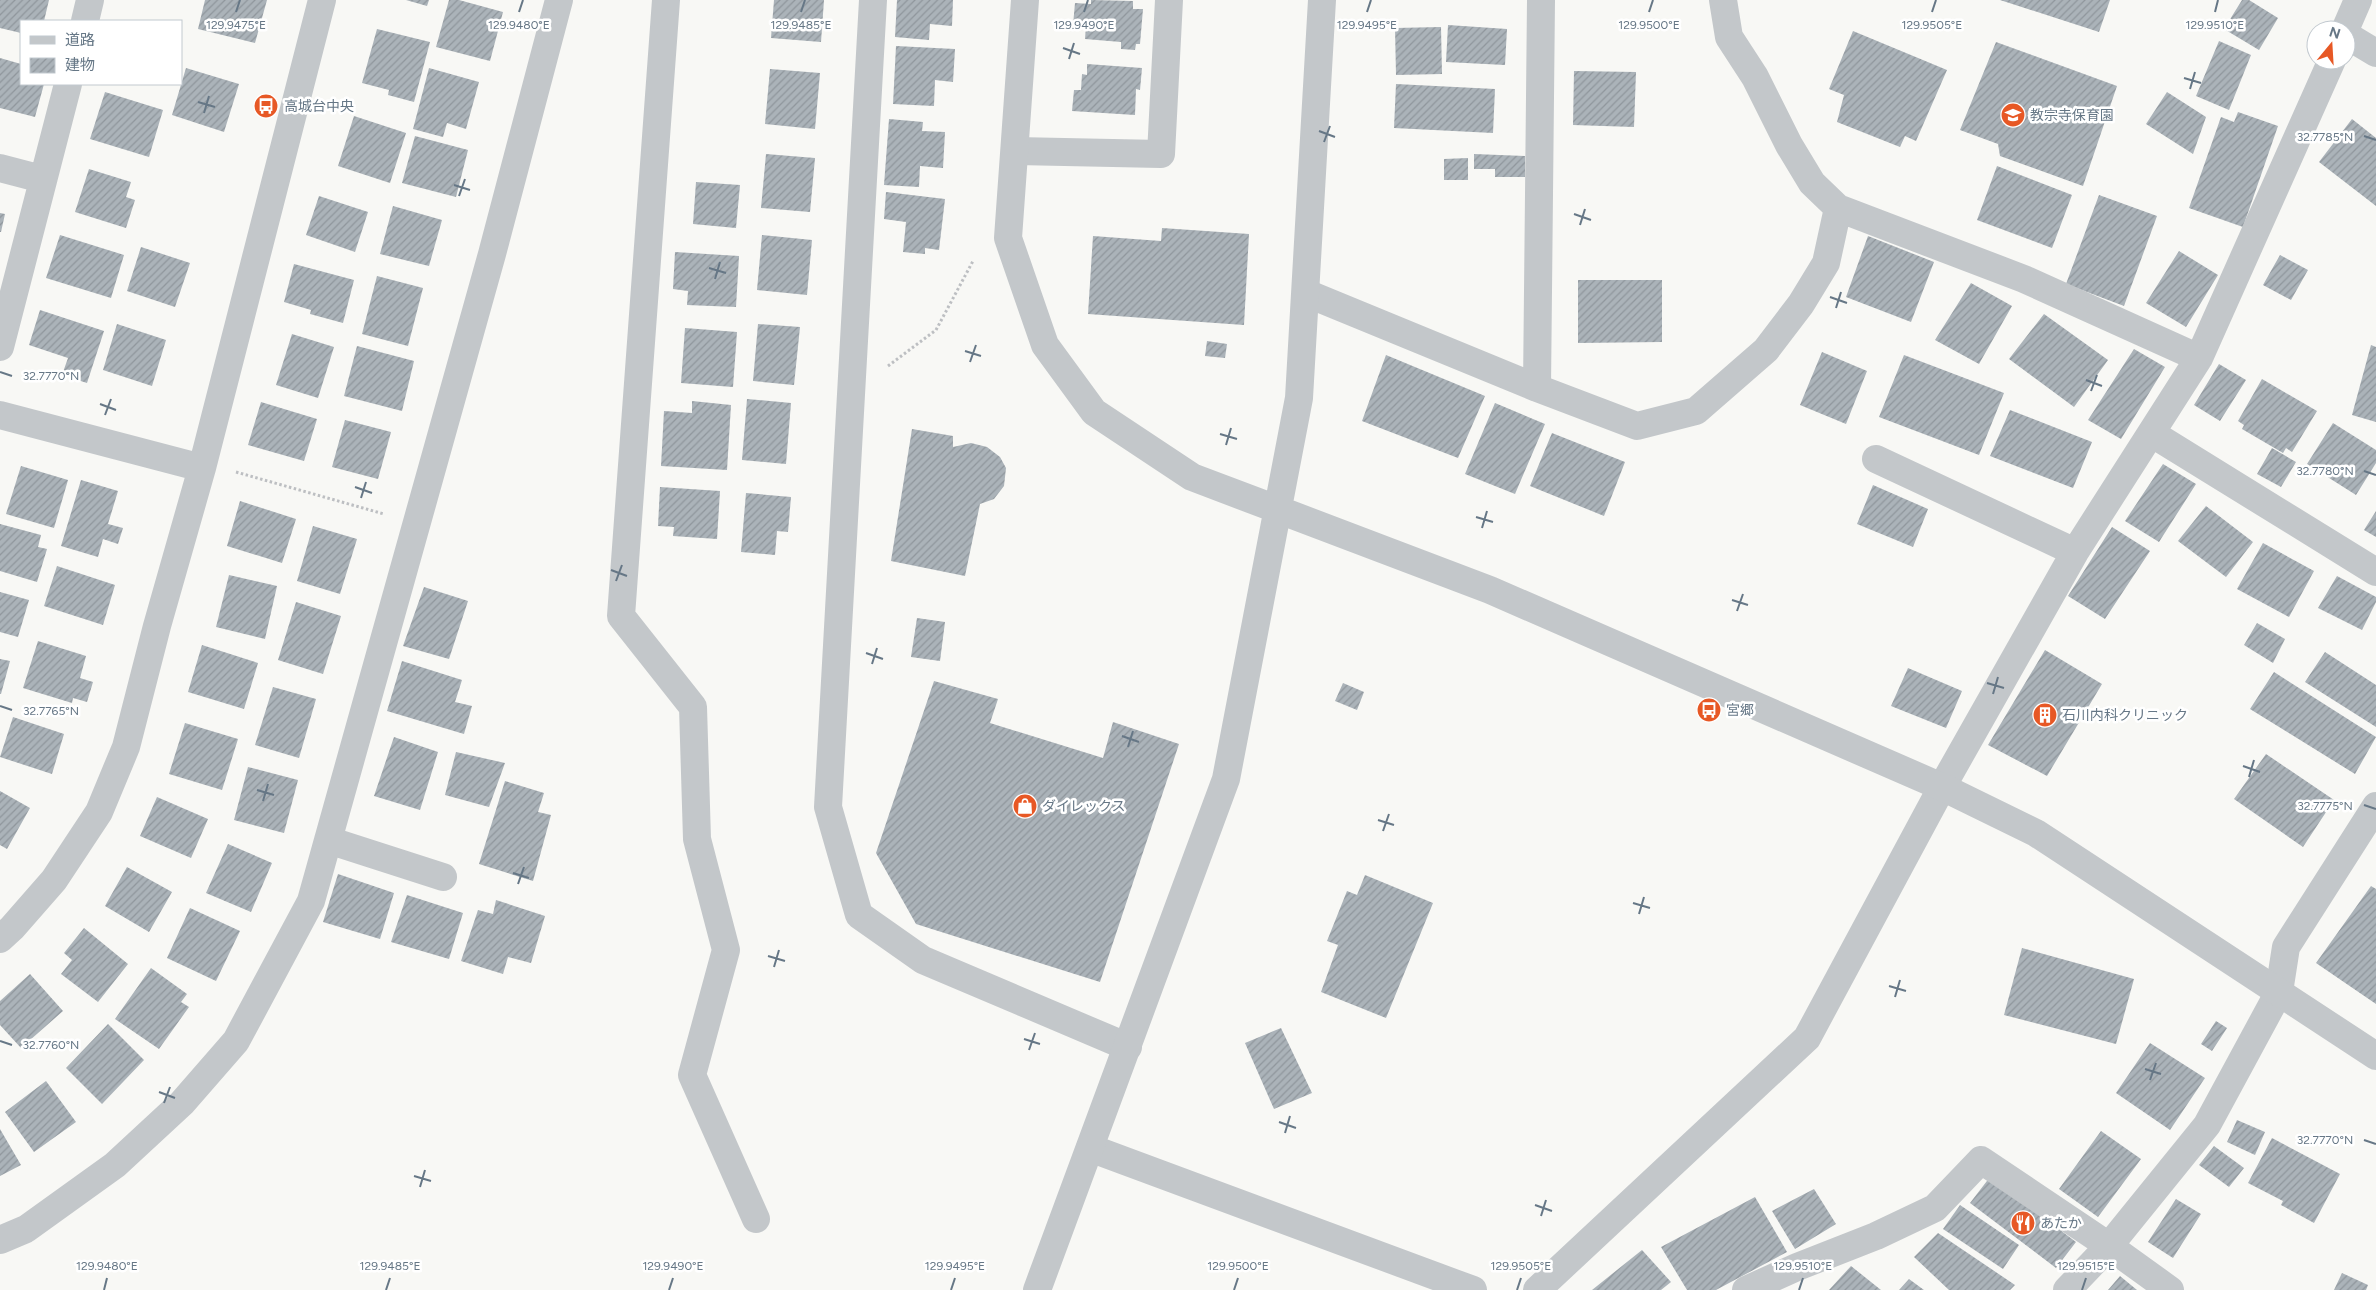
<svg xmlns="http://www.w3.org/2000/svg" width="2376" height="1290" font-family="Figtree,'Noto Sans JP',sans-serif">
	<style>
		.building { fill: url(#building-hatch) }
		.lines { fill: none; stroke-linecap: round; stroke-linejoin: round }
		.path { stroke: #bdbfc2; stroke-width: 3; stroke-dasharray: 2.5 2.5; stroke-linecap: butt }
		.minor { stroke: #c3c7ca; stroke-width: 28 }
		.tertiary { stroke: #c3c7ca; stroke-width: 28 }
		.ticks { fill: none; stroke: #667786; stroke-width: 2 }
		.labels { text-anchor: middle; stroke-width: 5; stroke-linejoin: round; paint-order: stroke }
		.poi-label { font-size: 14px; fill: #667786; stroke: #fff; text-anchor: start }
		.ticks-label { font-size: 12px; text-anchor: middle; fill: #667786; stroke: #fff; stroke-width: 5; stroke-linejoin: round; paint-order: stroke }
	</style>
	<defs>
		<pattern id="building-hatch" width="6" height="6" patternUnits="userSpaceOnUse" patternTransform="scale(1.25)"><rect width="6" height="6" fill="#abb3b9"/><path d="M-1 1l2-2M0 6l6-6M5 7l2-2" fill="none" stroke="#8f969c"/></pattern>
	</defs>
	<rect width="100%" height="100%" fill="#f8f8f5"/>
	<!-- building -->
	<path class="building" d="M0,0h49l-5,21h-23v12l-21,-5z
		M205,0h62l-12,43 -57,-14z
		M406,0h23l-2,6z
		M449,0h10l44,12 -13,49 -54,-14z
		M774,0h50l-3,42 -50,-4z
		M897,0h56l-1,26 -22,-2 -1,16 -34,-3z
		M1091,0l42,1v8h10l-3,35h-4l-1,6 -14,-1v-7l-36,-3 1,-13 -13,-1 2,-22 16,1z
		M2000,0h110l-11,32z
		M2242,0h7l29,18 -19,32 -35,-21z
		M1448,25l59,4 -2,36 -59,-3z
		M1441,27l1,47 -46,1 -1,-47z
		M377,29l53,13 -16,60 -26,-7 1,-5 -27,-7z
		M1853,31l94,39 -31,71 -11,-5 -5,11 -63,-25 7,-27 -15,-6z
		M2219,41l32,14 -22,55 -33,-14z
		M1996,42l121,44 -34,100 -83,-30 -2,-12 -38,-14z
		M896,46l59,3 -2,33 -18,-2 -1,26 -41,-2z
		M0,58l21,6v20h23l-9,33 -35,-9z
		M1087,64l55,4 -2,22 -4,-1 -1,26 -63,-4 2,-21h7l1,-16 5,1z
		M186,68l53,16 -15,48 -52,-17z
		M429,68l50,14 -13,47 -19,-6 -4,14 -30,-8z
		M770,69l50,4 -5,56 -50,-5z
		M1574,71l62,1 -2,55 -61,-2z
		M1396,84l99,5 -2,44 -99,-5z
		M105,92l58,18 -14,47 -59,-18z
		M2167,92l39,25 -13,37 -47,-30z
		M2238,112l40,14 -35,101 -54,-19 32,-91 13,5z
		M354,116l52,17 -16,50 -52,-17z
		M889,119l34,3 -1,9 23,1 -2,36 -23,-2 -1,21 -35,-2z
		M2352,119l24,19v68l-57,-44z
		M415,136l53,14 -12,47 -54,-14z
		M766,154l49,4 -5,54 -49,-4z
		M1474,154l51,2v21h-30v-8h-21z
		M1468,158v22h-24v-21z
		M1997,166l75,29 -20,53 -75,-28z
		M89,169l42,13 -5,15 9,3 -9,28 -51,-16z
		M696,182l44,3 -4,43 -43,-4z
		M886,192l59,7 -6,51 -14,-2v6l-22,-2 3,-30 -22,-3z
		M2099,195l58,21 -33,90 -58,-22z
		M319,196l49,16 -13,40 -49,-17z
		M393,206l49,14 -13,46 -49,-12z
		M0,213l5,1 -4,18h-1z
		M1162,228l87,6 -5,91 -156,-11 5,-78 68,5z
		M60,235l64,20 -13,43 -65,-20z
		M762,235l50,5 -5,55 -50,-5z
		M1868,236l66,26 -23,60 -65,-25z
		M141,247l49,16 -15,44 -48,-16z
		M2179,251l39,24 -32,52 -40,-24z
		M675,252l64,4 -3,51 -49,-2 1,-14 -15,-2z
		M2280,255l28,15 -17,30 -28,-15z
		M294,264l60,16 -11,43 -33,-9 1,-4 -27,-8z
		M377,276l46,12 -15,58 -46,-12z
		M1578,280h84v62l-84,1z
		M1971,283l41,23 -33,58 -44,-24z
		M40,310l64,21 -17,52 -25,-8 6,-17 -39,-13z
		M2044,314l64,46 -34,47 -65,-48z
		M117,324l49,16 -14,46 -49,-16z
		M758,324l42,3 -6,58 -41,-4z
		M685,328l52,4 -4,55 -52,-4z
		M292,334l42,13 -16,51 -42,-13z
		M1207,341l20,3 -2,14 -20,-2z
		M2371,345l5,2v75l-24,-7z
		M357,346l57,15 -12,50 -58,-15z
		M2134,349l31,18 -44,72 -33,-19z
		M1822,352l45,19 -21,53 -46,-19z
		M1386,355l99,41 -27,62 -96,-37z
		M1904,355l100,38 -25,62 -100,-38z
		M2219,364l27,16 -26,41 -26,-16z
		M2262,379l55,32 -25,41 -6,-4 -3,5 -41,-24 2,-4 -6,-4z
		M747,399l44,4 -5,61 -44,-4z
		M692,401l39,4 -4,65 -66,-4 3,-55 28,2z
		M261,402l56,17 -13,42 -56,-16z
		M1495,403l50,21 -30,70 -50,-20z
		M2010,410l82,32 -19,46 -83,-32z
		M345,420l46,12 -13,47 -46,-12z
		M2333,423l43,27v13l-20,32 -49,-31z
		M912,429l41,7v11l18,-4 16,4 13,10 6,11 -2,18 -10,13 -14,5 -15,72 -74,-15z
		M1552,433l73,29 -21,54 -74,-30z
		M2272,448l24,14 -15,25 -24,-13z
		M2163,464l33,20 -37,58 -34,-21z
		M21,466l47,14 -14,48 -48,-14z
		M81,480l37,11 -10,33 15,4 -5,16 -15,-5 -5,18 -37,-11z
		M1873,485l55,24 -15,38 -56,-23z
		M660,487l60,4 -3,48 -44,-3 1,-9 -16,-1z
		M746,493l45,4 -3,35 -11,-1 -2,24 -34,-3z
		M240,501l56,18 -14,44 -55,-17z
		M2206,506l47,36 -27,35 -48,-36z
		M2376,511v26l-12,-7z
		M0,524l41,11 -3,12 9,2 -10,33 -37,-11z
		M313,526l44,13 -17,55 -43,-13z
		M2112,527l38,24 -45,68 -37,-23z
		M2263,543l51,28 -25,46 -52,-28z
		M57,566l58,19 -12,40 -59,-19z
		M229,575l48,11 -12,53 -49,-12z
		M2337,576l39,21v5l-14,28 -44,-22z
		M424,587l44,14 -19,58 -46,-13z
		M0,592l29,8 -11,37 -18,-5z
		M296,602l45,14 -18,58 -45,-14z
		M917,618l28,4 -5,39 -29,-4z
		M2257,623l28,16 -12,24 -29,-18z
		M38,641l48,15 -6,22 13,4 -6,20 -14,-4 -1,5 -49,-15z
		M202,645l56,18 -14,46 -56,-17z
		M2045,650l57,34 -55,92 -59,-31z
		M2325,652l51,33v42l-71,-45z
		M0,659l10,2 -9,33h-1z
		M402,661l60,19 -7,22 17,4 -8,28 -77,-23z
		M1908,668l54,23 -16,37 -55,-22z
		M2274,672l102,65 -21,37 -105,-65z
		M934,681l64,18 -8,24 113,35 10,-36 66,22 -79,238 -184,-58 -40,-71z
		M1343,683l21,9 -7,18 -22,-9z
		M273,687l43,12 -17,59 -44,-13z
		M13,717l51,17 -12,40 -52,-17z
		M185,723l53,16 -16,51 -53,-16z
		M394,737l44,15 -18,58 -46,-14z
		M456,752l49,11 -16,44 -44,-12z
		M2266,754l68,46 -31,47 -69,-48z
		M248,767l50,13 -14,53 -50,-13z
		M505,781l39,12 -6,19 13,3 -18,66 -54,-17z
		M0,791l30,17 -23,41 -7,-4z
		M157,797l51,22 -17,39 -51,-22z
		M228,844l44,19 -21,49 -45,-19z
		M127,867l45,25 -23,40 -44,-26z
		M338,874l56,19 -14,46 -57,-17z
		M1365,875l68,28 -47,115 -65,-26 17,-47 -11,-4 20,-50 10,4z
		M2371,886l5,3v115l-60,-41z
		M407,895l56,18 -14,46 -58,-17z
		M496,900l49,16 -14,47 -23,-6 -5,17 -42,-13 17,-51 15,4z
		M190,908l50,23 -24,50 -49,-23z
		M84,928l44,36 -30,38 -37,-28 11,-14 -8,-7z
		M2022,948l112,31 -18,65 -112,-29z
		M151,968l36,26 -6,8 8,5 -30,42 -44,-30z
		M30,974l33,37 -42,37 -21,-23v-24z
		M2216,1021l11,7 -15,23 -11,-7z
		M108,1024l36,36 -42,44 -36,-36z
		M1281,1028l31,65 -38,16 -29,-66z
		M2150,1043l55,35 -35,52 -54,-37z
		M46,1081l30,41 -42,30 -29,-40z
		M2237,1120l28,12 -10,23 -28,-13z
		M0,1129l21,36 -21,11z
		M2101,1131l40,28 -43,58 -39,-28z
		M2272,1138l68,36 -26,49 -33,-18 2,-4 -35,-18z
		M2214,1146l30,22 -15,19 -30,-22z
		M1990,1177l86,65 -20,26 -86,-65z
		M1814,1189l22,35 -41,25 -23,-38z
		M1755,1197l32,55 -71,38h-29l-26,-43z
		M2176,1199l25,15 -28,44 -25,-16z
		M1960,1205l59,40 -16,24 -60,-40z
		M1938,1233l77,52 -5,5h-61l-35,-33z
		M1642,1250l29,32 -10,8h-69z
		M1851,1266l30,24h-52z
		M2342,1273l26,12 -2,5h-32z
		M2120,1276l17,14h-29z
		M1909,1279l15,11h-25z"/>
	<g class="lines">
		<!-- path -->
		<path class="path" d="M888,366l48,-36 37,-69
			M236,472l148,42"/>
		<!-- minor -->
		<path class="minor" d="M666,0l-45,616 72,91 4,132 29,111 -34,125 64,144
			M873,0l-45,807 31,108 64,45 205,87
			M1723,0l6,37 26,40 34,68 23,38 26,25 186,71 175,79
			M85,21l5,-21
			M2345,30l13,-30
			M2346,35l30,18
			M1015,151l146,3 8,-154
			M0,168l42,11
			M1306,293l231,95 100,38 59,-15 70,-61 35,-46 25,-41 12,-55
			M0,347l68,-263
			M1537,388l4,-388
			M2151,433l225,139
			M1876,459l199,93
			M328,840l115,37
			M1090,1148l383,142
			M0,1240l26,-11 89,-64 67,-62 54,-62 75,-140 181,-647 67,-254
			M1537,1290l270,-252 135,-251 133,-235 124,-194 133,-298
			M1746,1290l51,-23 79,-31 59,-28 46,-48 128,86 61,44
			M2067,1290l42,-44 98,-121 72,-133 7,-45 90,-141"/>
		<!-- tertiary -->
		<path class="tertiary" d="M1025,0l-17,238 37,107 49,67 98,65 298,113 452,197 94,46 340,223
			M0,415l202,53
			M0,939l12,-11 42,-48 45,-68 27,-65 31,-121 45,-158 120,-468
			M1037,1290l189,-511 73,-381 23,-398"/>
	</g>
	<!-- ticks -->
	<path class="ticks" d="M236,12l4,-12M519,12l4,-12M801,12l4,-12M1084,12l4,-12M1367,12l4,-12M1649,12l4,-12M1932,12l4,-12M2215,12l3,-12M1063,48l17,6M1069,59l5,-16M2184,78l17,5M2190,89l5,-17M198,102l17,5M204,113l5,-17M1319,131l16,6M2364,136l12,4M1324,142l6,-16M454,185l16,5M459,196l6,-17M1574,214l17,6M1580,225l5,-16M709,268l17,5M715,279l5,-17M1830,297l17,6M1836,308l5,-16M965,351l16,5M970,362l6,-17M0,372l12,4M2086,380l16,6M2091,391l6,-16M100,404l16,6M105,415l6,-16M1220,434l17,5M1226,445l5,-17M2364,471l12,4M355,487l17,6M361,498l5,-16M1476,517l17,5M1482,528l5,-17M611,570l16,6M616,581l6,-16M1732,600l16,5M1737,611l6,-17M866,653l17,6M872,664l5,-16M1987,683l17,5M1993,694l5,-17M0,706l12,4M1122,736l17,6M1128,747l5,-16M2243,766l17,6M2249,777l5,-17M257,790l17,5M263,801l5,-17M2364,805l12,4M1378,820l16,5M1383,831l6,-17M513,873l16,5M518,884l6,-17M1633,903l17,5M1639,914l5,-17M768,956l17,5M774,967l5,-17M1889,986l17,5M1895,997l5,-17M1024,1039l16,5M0,1041l12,4M1029,1050l6,-17M2145,1069l16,5M2150,1080l6,-17M159,1092l16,6M164,1103l6,-16M1279,1122l17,6M1285,1133l5,-17M2364,1140l12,4M414,1176l17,5M420,1187l5,-17M1535,1205l17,6M1541,1216l5,-16M104,1290l3,-12M386,1290l4,-12M669,1290l4,-12M951,1290l4,-12M1234,1290l4,-12M1517,1290l4,-12M1799,1290l4,-12M2082,1290l4,-12"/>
	<!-- icons -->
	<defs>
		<symbol id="bus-disc" viewBox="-11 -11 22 22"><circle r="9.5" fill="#e75825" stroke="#fff"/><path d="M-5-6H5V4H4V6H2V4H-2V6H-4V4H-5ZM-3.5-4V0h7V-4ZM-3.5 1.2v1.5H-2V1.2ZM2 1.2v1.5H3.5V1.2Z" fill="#fff"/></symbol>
		<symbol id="school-disc" viewBox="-11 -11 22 22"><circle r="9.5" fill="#e75825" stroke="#fff"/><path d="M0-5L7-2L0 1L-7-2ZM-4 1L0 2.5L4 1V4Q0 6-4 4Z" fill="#fff"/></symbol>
		<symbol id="building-disc" viewBox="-11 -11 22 22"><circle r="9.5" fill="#e75825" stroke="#fff"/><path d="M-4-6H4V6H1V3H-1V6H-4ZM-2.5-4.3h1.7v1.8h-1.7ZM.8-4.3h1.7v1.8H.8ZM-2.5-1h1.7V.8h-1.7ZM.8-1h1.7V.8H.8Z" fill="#fff"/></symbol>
		<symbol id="shop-disc" viewBox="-11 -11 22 22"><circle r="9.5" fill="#e75825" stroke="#fff"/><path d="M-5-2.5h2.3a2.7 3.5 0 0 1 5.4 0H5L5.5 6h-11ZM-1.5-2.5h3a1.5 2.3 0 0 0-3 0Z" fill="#fff"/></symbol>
		<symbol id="restaurant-disc" viewBox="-11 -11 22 22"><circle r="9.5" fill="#e75825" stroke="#fff"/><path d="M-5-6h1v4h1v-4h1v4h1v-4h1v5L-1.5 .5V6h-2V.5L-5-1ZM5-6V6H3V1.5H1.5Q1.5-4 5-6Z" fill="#fff"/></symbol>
	</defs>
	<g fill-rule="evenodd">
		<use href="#bus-disc" x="252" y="92" width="28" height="28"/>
		<use href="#school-disc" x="1999" y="101" width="28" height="28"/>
		<use href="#bus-disc" x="1695" y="696" width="28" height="28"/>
		<use href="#building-disc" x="2031" y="701" width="28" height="28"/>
		<use href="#shop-disc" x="1011" y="792" width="28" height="28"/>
		<use href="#restaurant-disc" x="2009" y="1209" width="28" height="28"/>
	</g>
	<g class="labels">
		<!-- poi labels -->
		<g class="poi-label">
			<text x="284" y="111">高城台中央</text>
			<text x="2030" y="120">教宗寺保育園</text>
			<text x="1726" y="715">宮郷</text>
			<text x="2062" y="720">石川内科クリニック</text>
			<text x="1042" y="811">ダイレックス</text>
			<text x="2040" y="1228">あたか</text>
		</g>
	</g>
	<g class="ticks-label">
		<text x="236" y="29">129.9475°E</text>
		<text x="519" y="29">129.9480°E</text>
		<text x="801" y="29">129.9485°E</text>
		<text x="1084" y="29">129.9490°E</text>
		<text x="1367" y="29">129.9495°E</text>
		<text x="1649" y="29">129.9500°E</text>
		<text x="1932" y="29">129.9505°E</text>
		<text x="2215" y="29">129.9510°E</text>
		<text x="2325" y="141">32.7785°N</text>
		<text x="51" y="380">32.7770°N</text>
		<text x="2325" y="475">32.7780°N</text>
		<text x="51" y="715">32.7765°N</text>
		<text x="2325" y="810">32.7775°N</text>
		<text x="51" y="1049">32.7760°N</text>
		<text x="2325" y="1144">32.7770°N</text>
		<text x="107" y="1270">129.9480°E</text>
		<text x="390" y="1270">129.9485°E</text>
		<text x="673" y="1270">129.9490°E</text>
		<text x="955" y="1270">129.9495°E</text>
		<text x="1238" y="1270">129.9500°E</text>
		<text x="1521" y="1270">129.9505°E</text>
		<text x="1803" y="1270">129.9510°E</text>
		<text x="2086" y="1270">129.9515°E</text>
	</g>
	<!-- legend -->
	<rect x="20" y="20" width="162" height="65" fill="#ffffff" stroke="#c2c9cf"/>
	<rect x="30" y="36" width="25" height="8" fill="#c3c7ca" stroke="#c2c9cf"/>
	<text x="65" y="45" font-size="15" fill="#667786">道路</text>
	<rect x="30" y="58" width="25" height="15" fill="url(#building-hatch)" stroke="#c2c9cf"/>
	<text x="65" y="70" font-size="15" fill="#667786">建物</text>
	<!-- north arrow -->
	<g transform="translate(2331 45) rotate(18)"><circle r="24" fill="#ffffff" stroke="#c2c9cf"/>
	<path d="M0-4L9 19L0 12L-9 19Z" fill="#e75825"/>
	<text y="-8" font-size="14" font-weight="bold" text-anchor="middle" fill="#667786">N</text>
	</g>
</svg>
